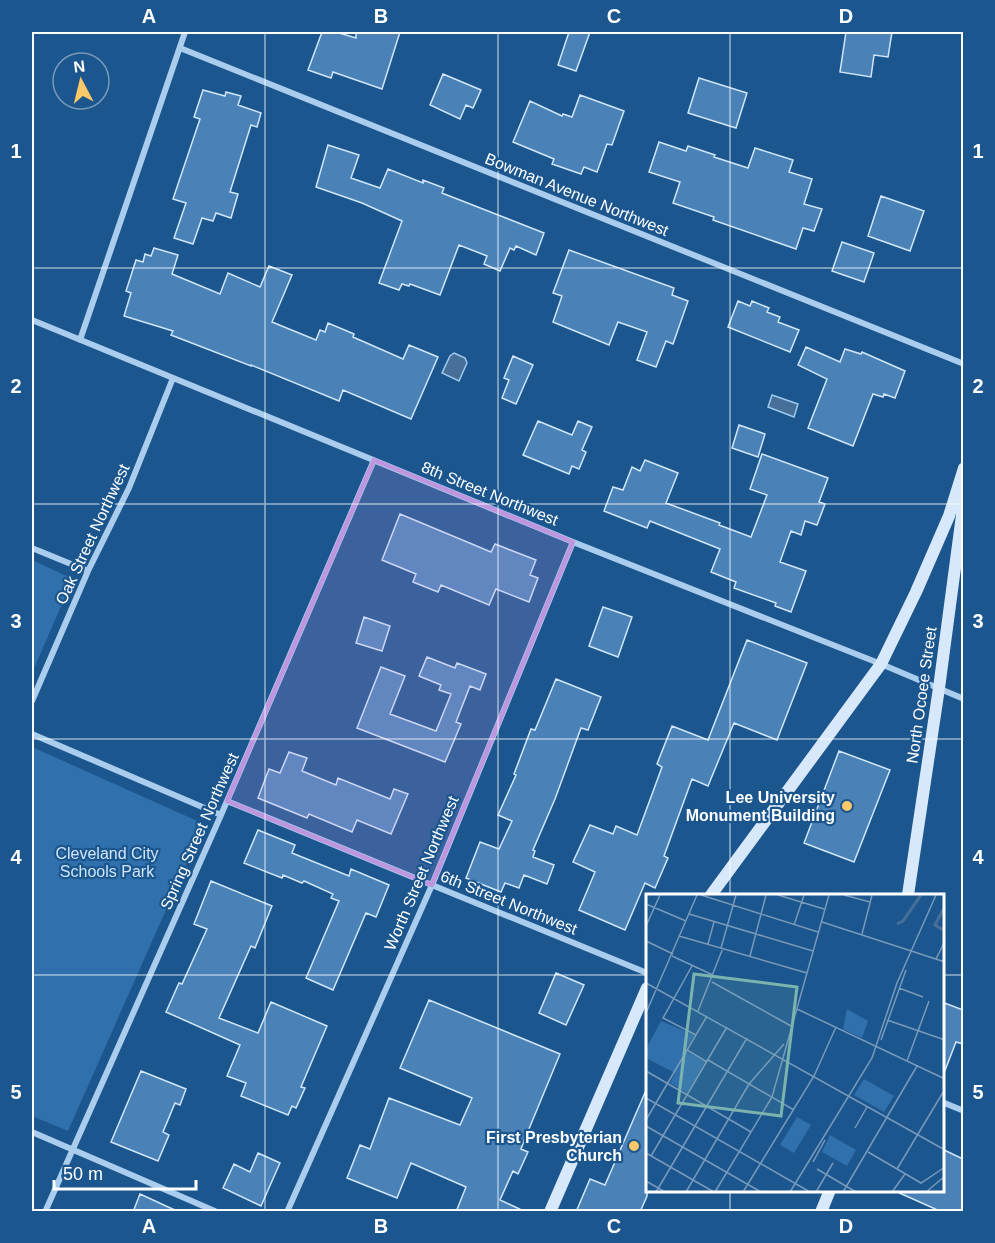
<svg xmlns="http://www.w3.org/2000/svg" width="995" height="1243" font-family="Helvetica,sans-serif">
	<style>
		.green { fill: #3070ac }
		.water { fill: #477098; stroke: #9ec9ef; stroke-width: 1.5 }
		.building { fill: #4a82b8; stroke: #d0e6fa; stroke-width: 1.5 }
		.lines { fill: none; stroke-linecap: round; stroke-linejoin: round }
		.street { stroke: #aacded; stroke-width: 6 }
		.secondary { stroke: #d7e8fa; stroke-width: 12 }
		.marked { fill: #bd96df; fill-opacity: 0.2; stroke: #bd96df; stroke-width: 4.5; stroke-linejoin: round }
		.grid { fill: none; stroke: #fff; stroke-width: 1.5; stroke-opacity: 0.55 }
		.poi-dot { fill: #fdc868; stroke: #1c568e; stroke-width: 2 }
		.labels { text-anchor: middle; stroke-width: 4.5; stroke-linejoin: round; paint-order: stroke }
		.street-label { font-size: 16px; fill: #fff; stroke: #1c568e }
		.poi-label { font-size: 16px; font-weight: bold; fill: #fff; stroke: #1c568e; text-anchor: end }
		.park-label { font-size: 16px; fill: #d0e6fa; stroke: #1c568e }
		.inset-river { fill: none; stroke: #477098; stroke-width: 3 }
		.inset-road { fill: none; stroke: #779abb; stroke-width: 1.5 }
		.view { fill: #7bb4af; fill-opacity: 0.15; stroke: #7bb4af; stroke-width: 3 }
		.inset-edge { fill: none; stroke: #fff; stroke-width: 3 }
		.neatline { fill: none; stroke: #fff; stroke-width: 2 }
		.grid-label { font-size: 20px; text-anchor: middle; font-weight: bold; fill: #fff }
	</style>
	<rect width="100%" height="100%" fill="#1c568e"/>
	<!-- green -->
	<path class="green" d="M32,560l41,19 -41,94z
		M32,747l172,77 -136,307 -36,-15z"/>
	<!-- water -->
	<path class="water" d="M454,353l11,5 2,5 -8,18 -17,-8 8,-17z
		M772,395l26,9 -4,13 -26,-10z"/>
	<!-- building -->
	<path class="building" d="M322,32h14l20,6v-6h44l-18,57 -49,-17 -2,6 -23,-8z
		M569,32h21l-14,39 -18,-6z
		M846,32h46l-4,25 -14,-2 -3,22 -31,-5z
		M443,74l38,16 -8,18 -7,-3 -6,14 -30,-14z
		M699,78l48,15 -11,35 -48,-15z
		M203,90l22,6 1,-4 15,4 -3,9 23,8 -4,14 -6,-2 -21,67 8,2 -7,24 -15,-5 -3,8 -11,-3 -9,26 -19,-6 12,-35 -13,-4 27,-80 -6,-2z
		M580,95l44,16 -12,34 -5,-1 -10,28 -13,-5 -3,7 -29,-10 2,-5 -41,-17 17,-41 32,15 1,-2 9,3z
		M659,142l27,9 2,-5 27,9 -1,2 34,11 7,-20 38,12 -4,12 23,7 -8,25 18,5 -8,22 -11,-3 -7,21 -83,-29 1,-3 -41,-14 7,-21 -31,-10z
		M328,145l31,10 -8,23 29,10 8,-19 35,14v-3l21,8 -2,5 102,40 -8,22 -20,-9 -2,4 -4,-2 -10,23 -16,-7 3,-8 -28,-11 -19,50 -30,-11 -1,2 -7,-2 -3,6 -20,-7 23,-62 -40,-18 -46,-16z
		M881,196l43,15 -14,40 -42,-15z
		M842,242l32,11 -10,29 -32,-11z
		M154,248l24,7 -6,19 48,20 8,-21 32,14 9,-21 23,9 -20,47 44,18 4,-10 5,2 3,-9 26,11 -1,3 50,22 6,-14 29,12 -27,62 -68,-29 -4,11 -88,-36v1l-80,-31 2,-4 -49,-15 7,-23 -5,-2 10,-31 7,2 2,-8 6,2z
		M569,250l105,38 -2,7 16,6 -15,43 -7,-3 -10,26 -19,-7 10,-28 -29,-10 -9,23 -56,-23 9,-26 -9,-3z
		M738,301l12,5 2,-5 17,7 -2,4 13,5 -2,5 21,8 -9,22 -62,-25z
		M806,347l34,15 5,-13 16,5 1,-2 43,19 -10,27 -11,-4 -1,3 -10,-3 -20,52 -45,-18 19,-49 -29,-14z
		M513,356l20,9 -17,39 -14,-6 7,-18 -5,-2z
		M538,421l34,14 6,-14 14,6 -10,23 4,2 -7,17 -7,-3 -3,8 -46,-19z
		M739,425l26,9 -7,23 -26,-9z
		M762,454l66,24 -9,24 6,2 -8,21 -12,-4 -4,14 -10,-4 -11,31 26,9 -15,41 -16,-6 1,-3 -42,-15 2,-6 -25,-10 9,-23 -70,-28 -3,7 -43,-17 9,-24 10,3 9,-23 8,4 5,-11 33,13 -12,30 54,20 -1,2 32,12 16,-42 -17,-6z
		M400,514l91,38 4,-8 41,16 -6,15 8,3 -9,24 -33,-13 -7,16 -48,-20 -3,7 -25,-10 3,-8 -34,-14z
		M603,607l29,10 -14,40 -29,-11z
		M364,617l26,9 -8,25 -26,-8z
		M747,640l60,23 -30,77 -43,-17 -26,63 -16,-7 -28,77 4,2 -13,30 -10,-5 -20,47 -46,-20 16,-38 -22,-10 17,-37 23,9 3,-8 21,9 25,-68 -5,-3 15,-38 36,14z
		M427,657l28,11 2,-5 29,11 -6,16 -10,-4 -14,36 5,2 -16,38 -88,-34 24,-61 24,9 -15,38 46,17 15,-37 -12,-4 2,-5 -22,-9z
		M556,679l45,18 -13,33 -7,-2 -26,71 -22,51 2,1 -2,6 21,8 -7,19 -23,-9 -5,13 -14,-5 -4,9 -35,-14 14,-36 19,7 13,-28 -14,-6 18,-40 -2,-1 17,-45 4,1z
		M839,751l51,19 -36,92 -50,-19z
		M289,752l18,6 -5,13 34,14 2,-7 52,21 4,-10 14,5 -17,40 -34,-14 -5,12 -43,-18 -2,4 -49,-20 11,-29 11,4z
		M258,830l37,15 -3,8 57,23 2,-7 38,16 -13,32 -10,-4 -33,77 -27,-12 33,-77 -8,-3 2,-4 -29,-13 -2,2 -19,-8 -1,3 -38,-15z
		M211,881l61,25 -17,42 -4,-2 -32,72 39,15 13,-31 56,24 -26,61 4,1 -9,20 -4,-2 -4,9 -47,-19 5,-13 -19,-7 13,-31 -74,-33 13,-29 3,1 25,-55 -13,-5z
		M556,973l28,12 -18,40 -27,-12z
		M429,1000l131,54 -36,87 -3,8 7,3 -10,22 -5,-3 -13,29 26,12h-70l10,-25 -55,-24 -14,35 -50,-20 13,-33 10,4 19,-51 71,27 12,-27 -72,-30z
		M942,1002l21,8v34l-7,-2 -12,31h-2z
		M141,1071l45,18 -6,16 -5,-2 -12,29 6,3 -11,26 -47,-19z
		M647,1088v108l-7,16h-64l14,-33 15,6z
		M942,1149l21,10v53h-21l-47,-21h47z
		M258,1153l22,10 -19,43 -38,-18 11,-24 16,8z
		M140,1194l39,18h-46z"/>
	<g class="lines">
		<!-- street -->
		<path class="street" d="M180,48l784,316
			M32,320l541,222 308,122 83,35
			M80,340l105,-308
			M32,548l56,23
			M32,701l56,-130 41,-83 44,-110
			M32,734l189,81
			M227,801l420,172
			M942,1102l22,9
			M32,1132l185,80
			M45,1212l176,-397 153,-355
			M287,1212l145,-327 141,-343"/>
		<!-- secondary -->
		<path class="secondary" d="M711,895l170,-231 35,-72 33,-76 15,-48
			M908,895l31,-207 25,-188
			M550,1212l97,-224
			M821,1212l9,-22"/>
	</g>
	<!-- marked area -->
	<path class="marked" d="M374,460l199,82 -141,343 -205,-84z"/>
	<!-- grid -->
	<path class="grid" d="M265,32v1180M498,32v1180M730,32v863M32,268h932M32,504h932M32,739h932M32,975h615M942,975h22M730,1190v22"/>
	<!-- markers -->
	<g class="poi-dot">
		<circle cx="847" cy="806" r="6"/>
		<circle cx="634" cy="1146" r="6"/>
	</g>
	<g class="labels">
		<!-- street labels -->
		<g class="street-label">
			<text transform="translate(577 194) rotate(22)" y="6">Bowman Avenue Northwest</text>
			<text transform="translate(490 493) rotate(22)" y="6">8th Street Northwest</text>
			<text transform="translate(92 534) rotate(-65)" y="6">Oak Street Northwest</text>
			<text transform="translate(921 695) rotate(-82)" y="6">North Ocoee Street</text>
			<text transform="translate(199 831) rotate(-66)" y="6">Spring Street Northwest</text>
			<text transform="translate(421 873) rotate(-67)" y="6">Worth Street Northwest</text>
			<text transform="translate(509 902) rotate(22)" y="6">6th Street Northwest</text>
		</g>
		<!-- poi labels -->
		<g class="poi-label">
			<text x="835" y="803">Lee University<tspan x="835" dy="18">Monument Building</tspan></text>
			<text x="622" y="1143">First Presbyterian<tspan x="622" dy="18">Church</tspan></text>
		</g>
		<!-- park labels -->
		<g class="park-label">
			<text x="107" y="859">Cleveland City<tspan x="107" dy="18">Schools Park</tspan></text>
		</g>
	</g>
	<!-- overview -->
	<g transform="translate(646 894)">
		<rect width="298" height="298" fill="#1c568e"/>
		<path d="M201,115l21,12 -6,17 -19,-9zM15,127l33,14 -9,16 20,11 -18,31 -17,-10 5,-10 -29,-15v-9zM218,185l30,17 -10,16 -30,-17zM151,223l14,8 -17,28 -14,-8zM184,241l26,15 -9,16 -25,-14z" fill="#3070ac"/>
		<path class="inset-river" d="M299,12l-10,19 10,6M251,30l6,-3 18,-26"/>
		<path class="inset-road" d="M55,1l117,37M132,1l46,14M198,1l26,7M0,10l40,17M43,20l124,37M176,28l123,40M148,31l10,-30M0,32l14,-31M216,40l10,-39M33,42l128,37M0,47l27,13M62,50l6,-22M75,54l15,-53M26,62l43,20M104,62l16,-61M290,65l9,-18M46,72l-29,52 33,17M66,88l79,44M0,89l299,167M253,94l24,9M151,115l148,70M52,117l25,-63M0,119l51,-118M241,126l58,20M235,146l25,-70M41,156l20,12M62,166l86,50M261,167l22,-60M0,177l105,61M0,204l164,94M0,226l61,-104M0,232l115,66M209,234l12,-21M222,258l53,31 24,-16M0,259l68,39M5,262l76,-129M167,268l12,-22M171,275l39,23M251,275l48,-80M0,287l19,11M10,298l91,-154M40,298l63,-108 35,-40M69,298l57,-95 57,-202M97,298l71,-116 22,-49M144,298l82,-134 25,-75 39,-88M170,298l17,-29M197,298l74,-126M246,298l13,-18M280,298l19,-16"/>
		<path class="view" d="M48,80l103,13 -16,129 -103,-13z"/>
		<rect width="298" height="298" class="inset-edge"/>
	</g>
	<!-- border -->
	<rect width="995" height="1243" fill="none" stroke="#1c568e" stroke-width="66"/>
	<!-- north arrow -->
	<g transform="translate(81 81) rotate(353)"><circle r="28" fill="#1c568e" stroke="#779abb" stroke-width="1.5"/>
	<path d="M0-4.5L10 22L0 15L-10 22Z" fill="#fdc868"/>
	<text y="-9" font-size="16" font-weight="bold" text-anchor="middle" fill="#ffffff">N</text>
	</g>
	<!-- scale -->
	<path d="M54 1180v9h142v-9" fill="none" stroke="#ffffff" stroke-width="3"/>
	<text x="63" y="1180" font-size="18" fill="#ffffff" stroke="#1c568e" stroke-width="4.5" paint-order="stroke">50 m</text>
	<rect x="33" y="33" width="929" height="1177" class="neatline"/>
	<g class="grid-label">
		<text x="149" y="23">A</text>
		<text x="381" y="23">B</text>
		<text x="614" y="23">C</text>
		<text x="846" y="23">D</text>
		<text x="16" y="158">1</text>
		<text x="978" y="158">1</text>
		<text x="16" y="393">2</text>
		<text x="978" y="393">2</text>
		<text x="16" y="628">3</text>
		<text x="978" y="628">3</text>
		<text x="16" y="864">4</text>
		<text x="978" y="864">4</text>
		<text x="16" y="1099">5</text>
		<text x="978" y="1099">5</text>
		<text x="149" y="1233">A</text>
		<text x="381" y="1233">B</text>
		<text x="614" y="1233">C</text>
		<text x="846" y="1233">D</text>
	</g>
</svg>
